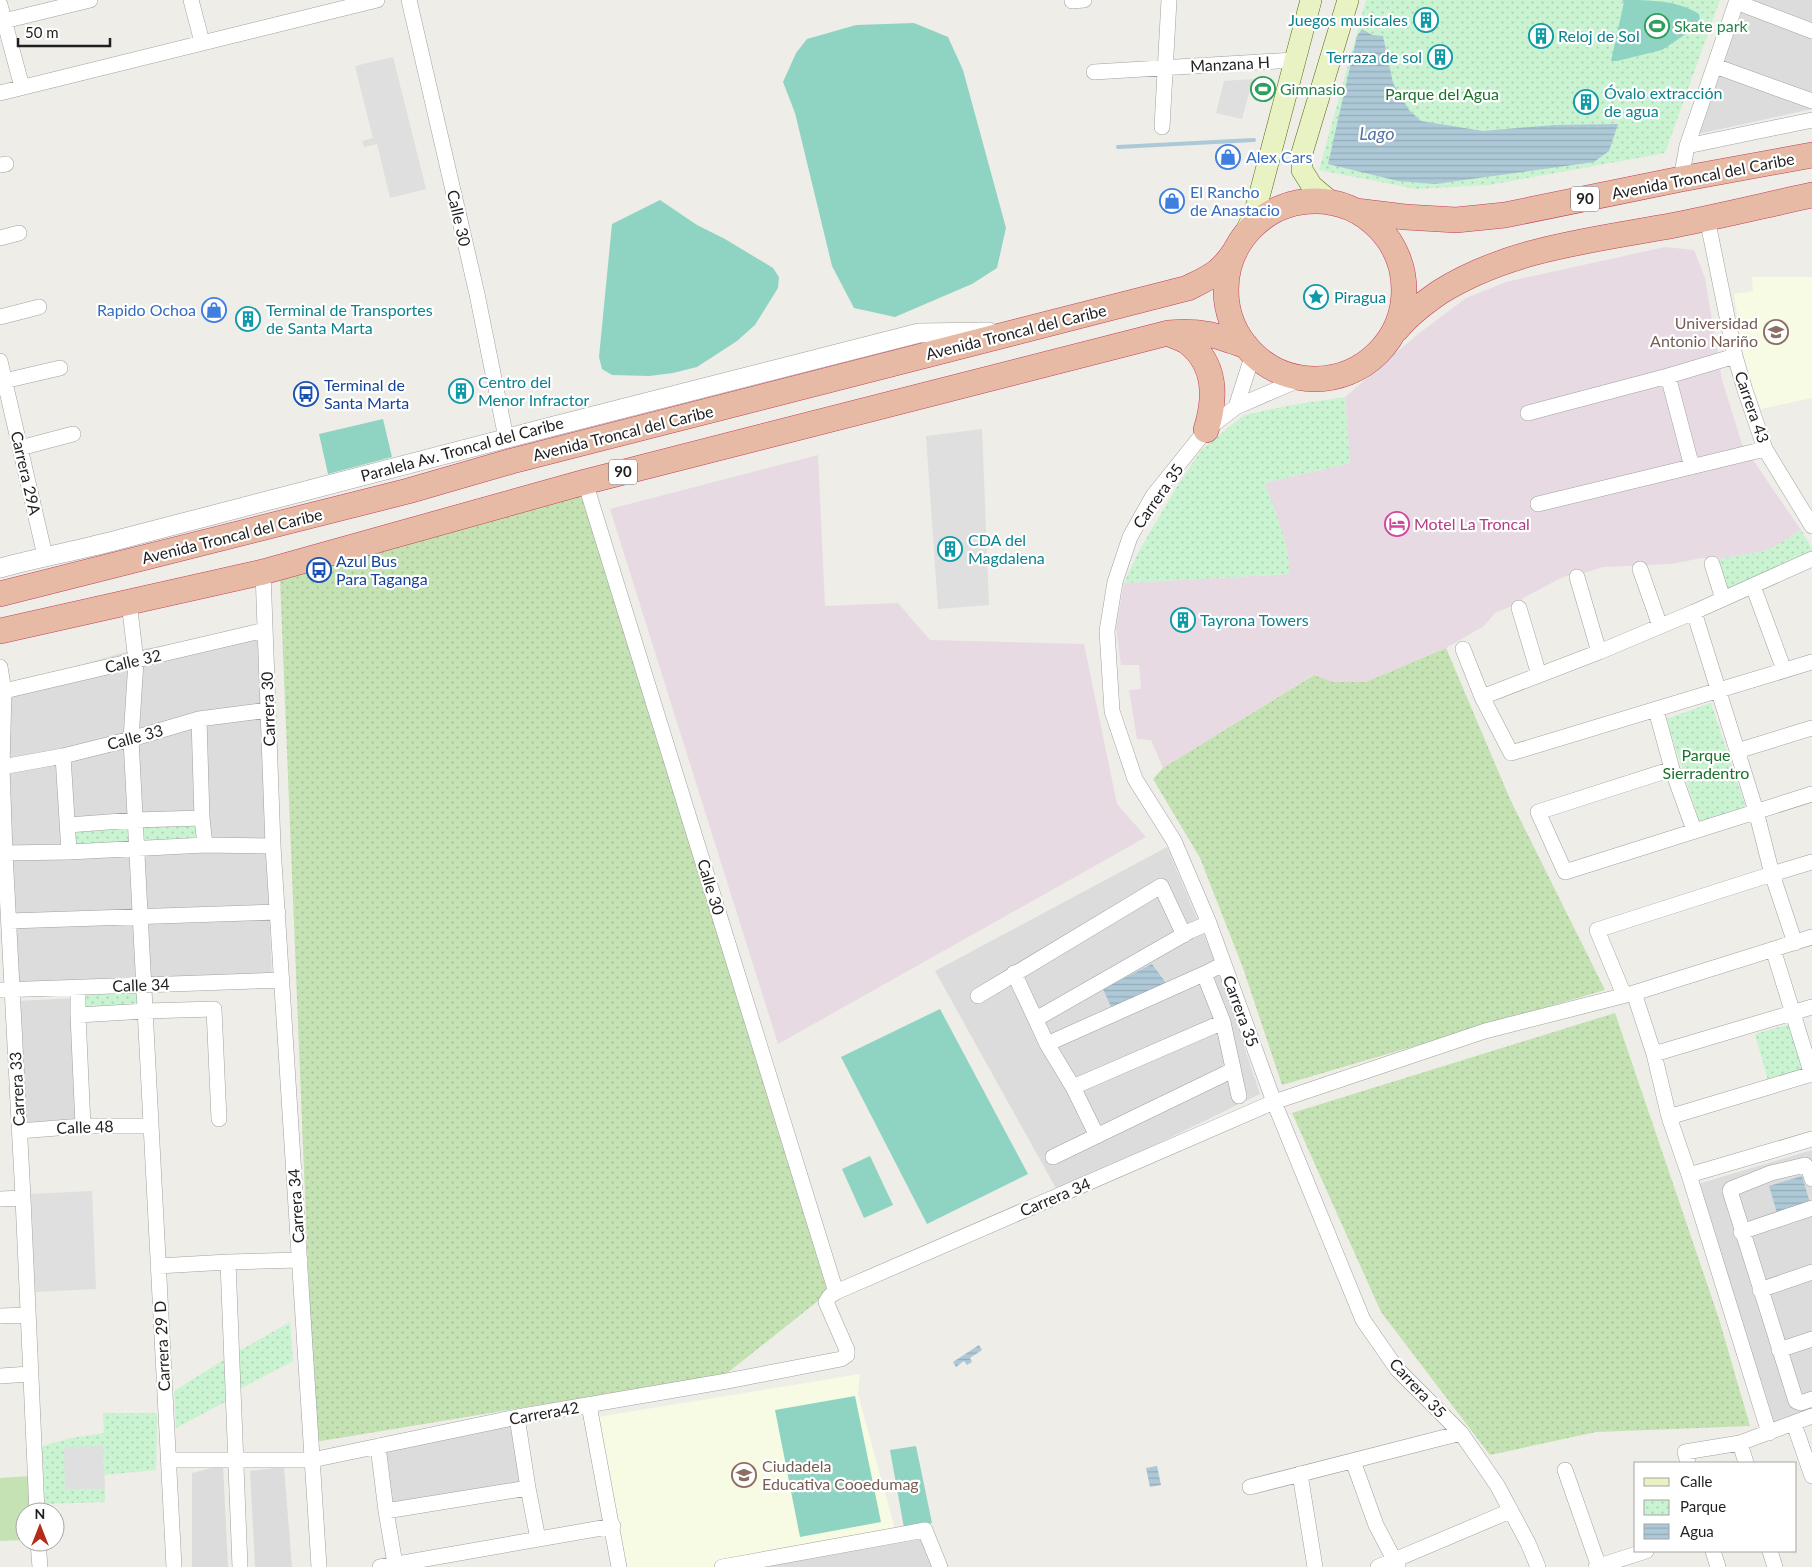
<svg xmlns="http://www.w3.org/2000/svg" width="1812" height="1567" font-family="Lato,sans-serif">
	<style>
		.residential { fill: #dddcdc }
		.industrial { fill: #e7dae3 }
		.education { fill: #f8fbe3 }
		.grass { fill: url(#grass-dots) }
		.park { fill: url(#park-dots) }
		.garden { fill: #c4e2b3 }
		.pitch { fill: #8fd4c2 }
		.parking { fill: #dfdfdf }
		.water { fill: url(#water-rules) }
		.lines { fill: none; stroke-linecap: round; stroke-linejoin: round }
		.stream { stroke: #adc8d7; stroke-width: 4 }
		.minor-casing { stroke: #a0a0a0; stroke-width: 16 }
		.tertiary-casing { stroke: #a0a0a0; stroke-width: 20 }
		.secondary-casing { stroke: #556913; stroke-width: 22 }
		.trunk-casing { stroke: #c53c5a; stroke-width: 26 }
		.minor { stroke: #fff; stroke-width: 15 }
		.tertiary { stroke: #fff; stroke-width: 19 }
		.secondary { stroke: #e9f2c2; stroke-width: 21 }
		.trunk { stroke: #e6baa4; stroke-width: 25 }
		.labels { text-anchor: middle; stroke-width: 4.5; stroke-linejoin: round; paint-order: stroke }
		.shield { fill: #fff; stroke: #626262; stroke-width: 1 }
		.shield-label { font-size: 15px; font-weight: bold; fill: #1f1f1f }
		.culture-label { font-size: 16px; fill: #0d838f; stroke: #fff; text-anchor: start }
		.leisure-label { font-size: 16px; fill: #27864d; stroke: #fff; text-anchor: start }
		.street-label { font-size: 16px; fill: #1f1f1f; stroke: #fff }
		.park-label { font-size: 16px; fill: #1a712c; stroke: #fff }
		.shop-label { font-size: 16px; fill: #366cbe; stroke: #fff; text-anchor: start }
		.education-label { font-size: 16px; fill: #785e54; stroke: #fff; text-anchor: end }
		.transit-label { font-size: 16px; fill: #164399; stroke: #fff; text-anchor: start }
		.hotel-label { font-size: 16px; fill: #b23c85; stroke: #fff; text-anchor: start }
		.water-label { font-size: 18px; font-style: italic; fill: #5774a3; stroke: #fff }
	</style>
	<defs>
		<pattern id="grass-dots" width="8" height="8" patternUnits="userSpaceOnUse" patternTransform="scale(1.25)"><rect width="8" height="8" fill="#c4e2b3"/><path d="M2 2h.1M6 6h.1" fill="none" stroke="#a8c19a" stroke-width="1.8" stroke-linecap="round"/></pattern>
		<pattern id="park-dots" width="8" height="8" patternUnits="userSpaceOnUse" patternTransform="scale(1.25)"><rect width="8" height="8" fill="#caf3d2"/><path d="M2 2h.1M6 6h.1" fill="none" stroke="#add0b4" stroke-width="1.8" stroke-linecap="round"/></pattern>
		<pattern id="water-rules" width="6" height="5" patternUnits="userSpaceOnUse" patternTransform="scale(1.25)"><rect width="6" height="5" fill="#adc8d7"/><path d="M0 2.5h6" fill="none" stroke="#94abb8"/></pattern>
	</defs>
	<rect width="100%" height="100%" fill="#efede7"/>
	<!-- residential -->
	<path class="residential" d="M1746,0h66v109l-114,25z
		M257,629l15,348 -258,8 -11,-298 123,-35z
		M1167,847l53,126 40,121 -202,98 -123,-221z
		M74,998l3,124 -53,2 -6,-123z
		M1812,1150v258l-41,18 -73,-242z
		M512,1426l9,59 -131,21 -9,-59z
		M223,1465l5,102h-36v-94z
		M284,1467l8,100h-37l-5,-96z
		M925,1530l15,37h-218z"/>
	<!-- industrial -->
	<path class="industrial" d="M1665,247l29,3 11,28 17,102 20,64 59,86 -32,20 -54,10 -13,-2 -31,6 -68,3 -19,6 -6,-1 -17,6 -38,20 -4,5 -24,10 -11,13 -38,22 -80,34h-33l-20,-7 -150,93 -12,-28 -14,-1 -8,-49 12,-1 -2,-24h-18l-5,-37 8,-45 165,-9 -3,-28 -21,-63 85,-20 -5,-66 73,-63 48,-36 40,-16z
		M818,455l7,151 73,-3 32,37 154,4 33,160 29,33 -368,207 -168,-535z"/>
	<!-- education -->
	<path class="education" d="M1752,277h60v121l-51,11 -15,-38 -12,-77 19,-3z
		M860,1374l-2,20 38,139 -177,34h-96l-25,-150z"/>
	<!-- grass -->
	<path class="grass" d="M582,496l246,797 -102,81 -411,68 -35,-863z
		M1446,648l64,151 95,191 -323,95 -39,-117 -43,-110 -47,-79 10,-11 151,-93 19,7h33z
		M1615,1013l104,306 31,107 -154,6 -106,23 -109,-143 -89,-199z"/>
	<!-- park -->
	<path class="park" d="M1366,0h354l-55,153 -176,32 -73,4 -97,-19z
		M1345,397l5,66 -85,20c10,29 25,60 24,91l-165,9 15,-32 40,-68 23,-34 42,-34 48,-10z
		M1801,530l11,18v5l-88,37 -9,-30 54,-10z
		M1711,703l36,108 -46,15 -35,-107z
		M130,823l1,23 -59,1v-21z
		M199,823l1,20h-59l-1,-17z
		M138,990v20l-57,2 1,-20z
		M1790,1024l14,47 -36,10 -13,-47z
		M290,1322l3,39 -53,28 -1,-38z
		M225,1359l2,42 -51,27 -2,-37z
		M103,1413h54l-1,57 -52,5 -1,-29 -38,44 40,-1v13l-60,2 -3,-58 29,-8 33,-5z"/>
	<!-- garden -->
	<path class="garden" d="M30,1476v36h-5v28l-25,1v-63z"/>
	<!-- pitch -->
	<path class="pitch" d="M1622,0c26,0 56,0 77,14l1,6 -11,12 -27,18 -45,11h-6l13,-59z
		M914,23l34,14 15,33 43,158 -9,40 -25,16 -77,33 -41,-9 -22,-42 -37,-153 -12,-31 13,-29 11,-14 49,-14z
		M660,200l37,25 28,14 48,29 6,9 -1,11 -23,37 -18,16 -40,26 -24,6 -24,3 -37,-1 -10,-6 -3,-12 13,-133z
		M383,419l9,38 -64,17 -9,-40z
		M940,1009l88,165 -101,50 -86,-167z
		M870,1156l23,49 -29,13 -22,-49z
		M855,1396l26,126 -81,15 -25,-127z
		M916,1446l16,77 -28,5 -14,-78z"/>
	<!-- parking -->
	<path class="parking" d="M393,57l33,132 -36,9 -13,-54 -13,3 -2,-6 11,-3 -18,-72z
		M1253,79l-11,40 -26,-6 8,-32z
		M982,429l7,176 -51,4 -12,-173z
		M92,1191l4,98 -61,3 -4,-98z
		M103,1446l2,43 -40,1 -1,-43z"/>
	<!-- water -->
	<path class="water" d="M1362,29l10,6 11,1 10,47 16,27 12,11 62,10 71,-6 64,-1 -9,27 -15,11 -159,22 -37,-3 -70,-17 29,-128z
		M1152,964l14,19 -54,26 -9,-20z
		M1802,1176l8,27 -33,10 -8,-27z
		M979,1345l3,5 -12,8 2,4 -5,3 -3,-4 -8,6 -3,-5z
		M1157,1466l4,19 -11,2 -4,-19z"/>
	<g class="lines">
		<!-- stream -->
		<path class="stream" d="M1118,147l136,-7"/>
		<defs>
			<path id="minor" d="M191,0l11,42
				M409,0l68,294 29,144
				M1072,1l12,-1
				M1736,2l76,29
				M0,5l22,82
				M0,22l90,-22
				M1715,66l97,35
				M1094,72l200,-12
				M0,93l377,-93
				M1162,127l7,-127
				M1687,146l125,-26
				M0,165l6,-1
				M1681,179l6,-33 50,-146
				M1707,218l28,138 10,34 20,59 47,77
				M0,238l19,-5
				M0,317l39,-10
				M0,361l45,195
				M1668,376l24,91
				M1303,378l-67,29 -30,23 -53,66 -23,41 -15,45 -8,49 5,80 23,68 39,62 35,82 65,179 89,218 34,49 64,64 36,52 31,58 10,24
				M4,381l56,-13
				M1236,407l17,-53
				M1528,413l140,-37 67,-20
				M20,448l53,-14
				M585,482l251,810
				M1538,504l227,-55
				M1712,564l11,35
				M1640,569l20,57
				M263,572l10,274 46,721
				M1577,577l22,75
				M1753,586l31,84
				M129,602l7,59 -5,78 43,828
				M1519,608l20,67
				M1694,612l62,199 16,63 23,69
				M1463,649l19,48 29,56 301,-91
				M0,667l4,24 -2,76 3,86 18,345 14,314
				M0,692l265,-62
				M1482,697l117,-45 95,-40 118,-53
				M1656,710l16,59 22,61
				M199,719l3,99 3,27
				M1737,751l75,-23
				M63,756l6,96
				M2,767l61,-11 68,-17 68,-20 69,-9
				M1672,769l-134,43 27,60 247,-78
				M68,825l67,-5 67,-2
				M5,853l64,-1 136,-7 68,1
				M9,921l269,-9
				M1773,949l39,126
				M1014,973l33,71 26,43 24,49
				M1204,974l19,48 16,74
				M78,987v28l5,111
				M0,990l282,-10
				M1634,993l20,61 15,63 20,58 80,258
				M1624,995l-27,-65 175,-56 40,-12
				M978,996l183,-110 23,49
				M78,1015l68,-4 68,-2 5,110
				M1036,1019l154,-88 19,-8
				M1047,1044l161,-72 15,-8
				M1654,1054l158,-47
				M1073,1087l150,-65
				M1669,1117l143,-43
				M19,1131l64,-5h68
				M1053,1157l180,-87
				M1689,1175l123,-36
				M1812,1179l-3,-10 -4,-4 -34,8 -40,16 -1,2 66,210 5,2 11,-4
				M0,1199l23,-1
				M1741,1232l71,-24
				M228,1262l12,305
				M158,1266l70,-4 72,-2
				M1760,1290l52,-18
				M0,1316l28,-1
				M1779,1350l33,-11
				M0,1376l30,-2
				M589,1405l30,162
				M517,1417l11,71 10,51
				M1794,1424l18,52
				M1740,1443l6,20
				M378,1446l8,65 9,53
				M168,1460h144l205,-43 210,-36 114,-22 6,-4v-5l-21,-48 4,-6 6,-4 438,-190 211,-71 149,-38 178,-56
				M1353,1461l23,64 22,42
				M1688,1463l-3,-11 55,-9 72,-27
				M1565,1470l34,97
				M1300,1474l15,93
				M1250,1487l211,-54
				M386,1511l142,-23
				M38,1542l2,25
				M1713,1551l5,16
				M1770,1551l5,16
				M380,1567l233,-41
				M722,1567l203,-37 15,37
				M1378,1567l132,-56
				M1596,1567l50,-16"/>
			<path id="tertiary" d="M0,568c40,-11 81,-18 121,-29 265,-70 532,-139 798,-206l70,-1"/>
			<path id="secondary" d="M1331,202l-19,-16 -10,-16v-17l46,-153
				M1243,238l12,-26 56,-212"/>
			<path id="trunk" d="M1226 290a89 89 0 1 1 178 0a89 89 0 1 1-178 0Z
				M1356,211l49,6 51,3 49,-5 176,-36 131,-24
				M1397,329c12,-15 27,-26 43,-37 70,-44 155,-52 235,-67 46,-9 91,-20 137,-30
				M1168,333c6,3 12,5 18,8 31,22 30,57 20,89
				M0,594l408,-103 104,-30 676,-173c22,-11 33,-15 47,-37
				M0,631l263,-59 322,-90 583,-149c33,-3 48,2 78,13"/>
		</defs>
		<!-- minor casing -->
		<use href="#minor" class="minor-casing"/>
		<!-- tertiary casing -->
		<use href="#tertiary" class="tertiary-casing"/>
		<!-- secondary casing -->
		<use href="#secondary" class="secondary-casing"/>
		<!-- trunk casing -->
		<use href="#trunk" class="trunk-casing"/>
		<!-- minor -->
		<use href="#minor" class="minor"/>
		<!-- tertiary -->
		<use href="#tertiary" class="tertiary"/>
		<!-- secondary -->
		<use href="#secondary" class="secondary"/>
		<!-- trunk -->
		<use href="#trunk" class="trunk"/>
	</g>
	<!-- icons -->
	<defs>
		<symbol id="building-ring" viewBox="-11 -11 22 22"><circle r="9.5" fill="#fff" stroke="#0f9aa8" stroke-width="1.5"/><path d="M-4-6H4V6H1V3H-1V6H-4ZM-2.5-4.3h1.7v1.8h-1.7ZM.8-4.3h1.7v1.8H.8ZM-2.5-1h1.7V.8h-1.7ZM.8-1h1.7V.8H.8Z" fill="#0f9aa8"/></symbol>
		<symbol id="stadium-ring" viewBox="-11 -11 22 22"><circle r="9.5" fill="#fff" stroke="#2e9e5b" stroke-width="1.5"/><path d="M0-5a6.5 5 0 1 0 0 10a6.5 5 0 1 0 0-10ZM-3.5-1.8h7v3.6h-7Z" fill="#2e9e5b"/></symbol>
		<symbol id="shop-ring" viewBox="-11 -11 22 22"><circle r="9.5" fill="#fff" stroke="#3f7fe0" stroke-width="1.5"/><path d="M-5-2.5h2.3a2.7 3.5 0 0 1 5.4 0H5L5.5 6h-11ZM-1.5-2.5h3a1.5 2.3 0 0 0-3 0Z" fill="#3f7fe0"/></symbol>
		<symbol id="sight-ring" viewBox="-11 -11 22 22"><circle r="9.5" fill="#fff" stroke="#0f9aa8" stroke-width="1.5"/><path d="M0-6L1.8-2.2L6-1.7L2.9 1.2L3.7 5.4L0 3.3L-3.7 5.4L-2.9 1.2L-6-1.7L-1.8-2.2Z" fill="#0f9aa8"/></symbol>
		<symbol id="university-ring" viewBox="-11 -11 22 22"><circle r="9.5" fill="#fff" stroke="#8d6e63" stroke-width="1.5"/><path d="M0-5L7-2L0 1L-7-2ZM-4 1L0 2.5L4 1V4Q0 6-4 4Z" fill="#8d6e63"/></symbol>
		<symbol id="bus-ring" viewBox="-11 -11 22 22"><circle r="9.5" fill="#fff" stroke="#1a4fb4" stroke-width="1.5"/><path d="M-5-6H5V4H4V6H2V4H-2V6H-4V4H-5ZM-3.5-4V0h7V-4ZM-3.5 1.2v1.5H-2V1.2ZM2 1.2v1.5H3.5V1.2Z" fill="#1a4fb4"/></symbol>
		<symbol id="hotel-ring" viewBox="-11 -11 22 22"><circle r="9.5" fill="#fff" stroke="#d1479c" stroke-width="1.5"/><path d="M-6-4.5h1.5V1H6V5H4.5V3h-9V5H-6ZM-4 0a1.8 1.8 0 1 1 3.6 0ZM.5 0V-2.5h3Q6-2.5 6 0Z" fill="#d1479c"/></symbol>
		<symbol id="school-ring" viewBox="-11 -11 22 22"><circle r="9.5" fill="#fff" stroke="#8d6e63" stroke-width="1.5"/><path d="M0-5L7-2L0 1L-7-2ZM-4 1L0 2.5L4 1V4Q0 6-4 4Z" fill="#8d6e63"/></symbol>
	</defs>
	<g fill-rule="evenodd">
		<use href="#building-ring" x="1412" y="6" width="28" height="28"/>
		<use href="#stadium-ring" x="1643" y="12" width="28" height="28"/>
		<use href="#building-ring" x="1527" y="22" width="28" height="28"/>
		<use href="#building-ring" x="1426" y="43" width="28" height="28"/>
		<use href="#stadium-ring" x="1249" y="75" width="28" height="28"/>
		<use href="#building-ring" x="1572" y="88" width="28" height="28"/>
		<use href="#shop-ring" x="1214" y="143" width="28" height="28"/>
		<use href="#shop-ring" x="1158" y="187" width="28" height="28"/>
		<use href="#sight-ring" x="1302" y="283" width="28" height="28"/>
		<use href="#shop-ring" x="200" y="296" width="28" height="28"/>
		<use href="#building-ring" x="234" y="305" width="28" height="28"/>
		<use href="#university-ring" x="1762" y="318" width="28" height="28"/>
		<use href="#building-ring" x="447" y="377" width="28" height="28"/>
		<use href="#bus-ring" x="292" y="380" width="28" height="28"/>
		<use href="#hotel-ring" x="1383" y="510" width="28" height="28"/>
		<use href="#building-ring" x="936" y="535" width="28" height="28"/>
		<use href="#bus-ring" x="305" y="556" width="28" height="28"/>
		<use href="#building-ring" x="1169" y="606" width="28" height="28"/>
		<use href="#school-ring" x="730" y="1461" width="28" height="28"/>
	</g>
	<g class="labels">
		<!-- shield labels -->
		<g class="shield">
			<rect x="1571" y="186.5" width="28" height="25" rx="4"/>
			<rect x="609" y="459.5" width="28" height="25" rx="4"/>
		</g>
		<g class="shield-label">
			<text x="1585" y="204">90</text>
			<text x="623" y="477">90</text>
		</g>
		<!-- culture labels -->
		<g class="culture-label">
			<text x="1408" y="26" text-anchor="end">Juegos musicales</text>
			<text x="1558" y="42">Reloj de Sol</text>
			<text x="1422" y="63" text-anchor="end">Terraza de sol</text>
			<text x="1604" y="99">Óvalo extracción<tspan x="1604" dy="18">de agua</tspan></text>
			<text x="1334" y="303">Piragua</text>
			<text x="266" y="316">Terminal de Transportes<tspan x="266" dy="18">de Santa Marta</tspan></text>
			<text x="478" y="388">Centro del<tspan x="478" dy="18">Menor Infractor</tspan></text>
			<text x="968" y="546">CDA del<tspan x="968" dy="18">Magdalena</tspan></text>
			<text x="1200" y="626">Tayrona Towers</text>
		</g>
		<!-- leisure labels -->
		<g class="leisure-label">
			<text x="1674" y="32">Skate park</text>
			<text x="1280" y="95">Gimnasio</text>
		</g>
		<!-- street labels -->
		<g class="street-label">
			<text transform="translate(1230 64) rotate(-3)" y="6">Manzana H</text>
			<text transform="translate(1703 176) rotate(-11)" y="6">Avenida Troncal del Caribe</text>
			<text transform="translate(459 218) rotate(77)" y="6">Calle 30</text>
			<text transform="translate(1016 332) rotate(-14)" y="6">Avenida Troncal del Caribe</text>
			<text transform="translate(1752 407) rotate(71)" y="6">Carrera 43</text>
			<text transform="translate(623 433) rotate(-14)" y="6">Avenida Troncal del Caribe</text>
			<text transform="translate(462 449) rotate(-15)" y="6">Paralela Av. Troncal del Caribe</text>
			<text transform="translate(26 473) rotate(77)" y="6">Carrera 29A</text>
			<text transform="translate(1158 496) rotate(-55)" y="6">Carrera 35</text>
			<text transform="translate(232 536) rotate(-14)" y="6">Avenida Troncal del Caribe</text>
			<text transform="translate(133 661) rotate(-13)" y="6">Calle 32</text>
			<text transform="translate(268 709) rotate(-92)" y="6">Carrera 30</text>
			<text transform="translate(135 737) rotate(-15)" y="6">Calle 33</text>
			<text transform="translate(711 887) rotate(73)" y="6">Calle 30</text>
			<text transform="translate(141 985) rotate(-2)" y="6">Calle 34</text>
			<text transform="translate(1241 1011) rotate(70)" y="6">Carrera 35</text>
			<text transform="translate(17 1089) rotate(-93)" y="6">Carrera 33</text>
			<text transform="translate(85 1127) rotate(-2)" y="6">Calle 48</text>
			<text transform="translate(1055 1197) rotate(-23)" y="6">Carrera 34</text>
			<text transform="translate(296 1206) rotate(-94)" y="6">Carrera 34</text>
			<text transform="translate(162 1346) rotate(-93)" y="6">Carrera 29 D</text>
			<text transform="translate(1418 1388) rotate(47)" y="6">Carrera 35</text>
			<text transform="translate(544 1413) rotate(-10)" y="6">Carrera42</text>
		</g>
		<!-- park labels -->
		<g class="park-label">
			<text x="1442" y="100">Parque del Agua</text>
			<text x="1706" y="761">Parque<tspan x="1706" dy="18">Sierradentro</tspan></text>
		</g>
		<!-- shop labels -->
		<g class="shop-label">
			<text x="1246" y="163">Alex Cars</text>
			<text x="1190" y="198">El Rancho<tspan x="1190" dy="18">de Anastacio</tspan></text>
			<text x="196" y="316" text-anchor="end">Rapido Ochoa</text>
		</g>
		<!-- education labels -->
		<g class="education-label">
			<text x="1758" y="329">Universidad<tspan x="1758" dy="18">Antonio Nariño</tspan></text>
			<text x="762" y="1472" text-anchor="start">Ciudadela<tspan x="762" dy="18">Educativa Cooedumag</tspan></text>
		</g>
		<!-- transit labels -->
		<g class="transit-label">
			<text x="324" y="391">Terminal de<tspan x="324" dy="18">Santa Marta</tspan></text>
			<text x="336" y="567">Azul Bus<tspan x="336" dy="18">Para Taganga</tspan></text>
		</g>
		<!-- hotel labels -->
		<g class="hotel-label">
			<text x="1414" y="530">Motel La Troncal</text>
		</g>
		<!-- water labels -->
		<g class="water-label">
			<text x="1377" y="140">Lago</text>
		</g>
	</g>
	<!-- legend -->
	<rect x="1634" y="1462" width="162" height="90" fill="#ffffff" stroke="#a5a5a5"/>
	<rect x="1644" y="1478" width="25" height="8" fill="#e9f2c2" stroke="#a5a5a5"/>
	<text x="1680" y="1487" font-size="15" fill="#1f1f1f">Calle</text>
	<rect x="1644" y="1500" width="25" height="15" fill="url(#park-dots)" stroke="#a5a5a5"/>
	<text x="1680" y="1512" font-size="15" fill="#1f1f1f">Parque</text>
	<rect x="1644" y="1524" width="25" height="15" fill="url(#water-rules)" stroke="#a5a5a5"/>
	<text x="1680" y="1537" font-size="15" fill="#1f1f1f">Agua</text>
	<!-- north arrow -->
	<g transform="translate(40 1527)"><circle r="24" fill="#ffffff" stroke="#a5a5a5"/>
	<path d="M0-4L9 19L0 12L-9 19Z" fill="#b52d1a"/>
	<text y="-8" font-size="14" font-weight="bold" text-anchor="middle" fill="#1f1f1f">N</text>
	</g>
	<!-- scale -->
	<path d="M18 38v8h92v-8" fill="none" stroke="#1f1f1f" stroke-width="2.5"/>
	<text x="25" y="38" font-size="15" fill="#1f1f1f" stroke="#ffffff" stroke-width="4" paint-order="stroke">50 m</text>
</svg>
